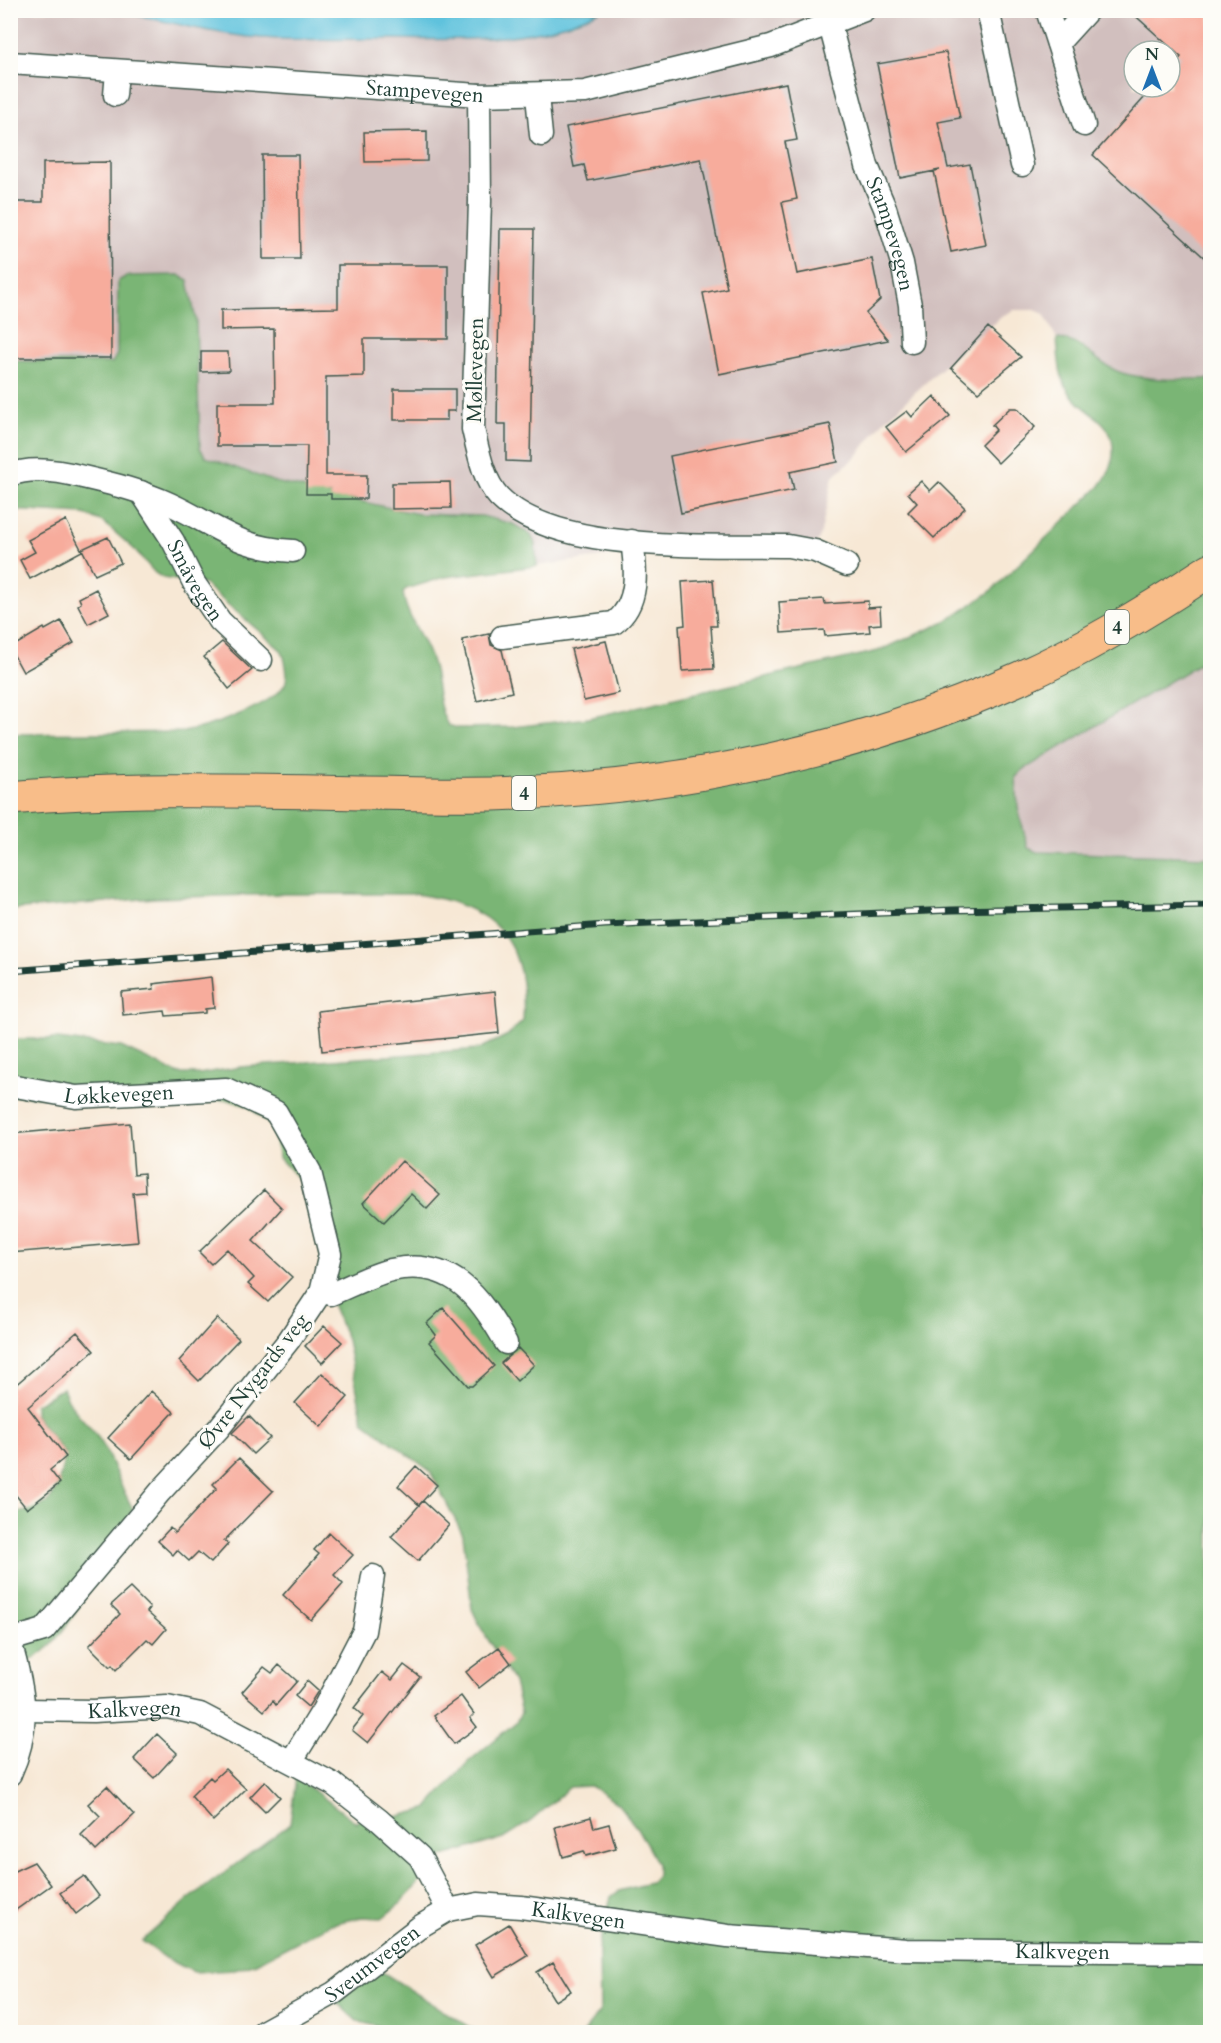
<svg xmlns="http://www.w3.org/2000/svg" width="1221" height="2043" font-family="Cardo,serif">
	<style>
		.industrial { fill: #d1bfbe; fill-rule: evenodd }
		.forest { fill: #7ab574; stroke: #4c7954; stroke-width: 1.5 }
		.water { fill: #5fc2dd; stroke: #3f8088; stroke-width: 1.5 }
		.building { fill: #f7ac9c }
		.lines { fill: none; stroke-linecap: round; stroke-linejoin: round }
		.minor-casing { stroke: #3f574c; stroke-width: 25 }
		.highway-casing { stroke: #3f574c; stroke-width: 35 }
		.minor { stroke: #fff; stroke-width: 22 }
		.highway { stroke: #f8bd89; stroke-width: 33 }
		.rail-casing { stroke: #1f3d34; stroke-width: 7 }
		.rail { stroke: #fdfcf7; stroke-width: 4.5; stroke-dasharray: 14; stroke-linecap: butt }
		.labels { text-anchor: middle; stroke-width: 6; stroke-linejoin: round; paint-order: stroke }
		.shield { fill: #fdfcf7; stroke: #62766e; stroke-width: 1.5 }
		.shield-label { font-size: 20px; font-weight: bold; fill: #1f3d34 }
		.street-label { font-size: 21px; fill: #1f3d34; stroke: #fdfcf7 }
	</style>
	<rect width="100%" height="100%" fill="#fdfcf7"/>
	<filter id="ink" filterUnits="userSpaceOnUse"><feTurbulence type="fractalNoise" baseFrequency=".0167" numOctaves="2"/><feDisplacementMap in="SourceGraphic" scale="12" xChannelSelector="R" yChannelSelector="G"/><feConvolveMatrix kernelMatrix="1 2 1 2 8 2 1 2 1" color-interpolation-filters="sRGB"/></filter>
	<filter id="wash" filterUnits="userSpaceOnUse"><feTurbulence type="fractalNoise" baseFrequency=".008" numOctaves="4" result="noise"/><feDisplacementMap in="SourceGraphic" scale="24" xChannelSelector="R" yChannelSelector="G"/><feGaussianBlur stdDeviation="1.35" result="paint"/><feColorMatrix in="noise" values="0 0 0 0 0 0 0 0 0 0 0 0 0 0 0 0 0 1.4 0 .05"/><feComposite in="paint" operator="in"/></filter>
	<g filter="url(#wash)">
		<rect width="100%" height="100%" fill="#f7e8d5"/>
		<!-- industrial -->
		<path class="industrial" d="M600,10l610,1v368l-57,-1 -31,-5 -19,-8 -24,-21 -10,-4 -12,-1 -13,-25 -9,-4h-21l-10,5 -42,34 -79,73 -26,34 -24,20 -13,61 -6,8 -170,6 -107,15 -2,-22 -53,-28 -63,-2 -20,-4 -124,-28 -70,-25 -87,-176 -1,73 -5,10 -101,-3v-350h106l93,21 52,6 310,-14zM1134,51h36v36h-36z
			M1210,657v200l-173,-5 -9,-4 -10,-40 -2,-31 7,-7z"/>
		<!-- forest -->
		<path class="forest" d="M179,275l9,5 8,41 4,127 6,9 69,25 124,28 20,4 63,2 31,8 18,11 4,9 2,22 -92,11 -39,12 -3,3c3,27 24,48 30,74 5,19 4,41 15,59l10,3 55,-1 76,-9 289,-67 67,-29 45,-30 109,-105c9,-12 13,-18 14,-33 2,-36 -26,-37 -43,-61 -12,-16 -11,-35 -13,-54 27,1 39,26 65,34 27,8 60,6 88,6v278l-187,113 -7,7 2,31 10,40 9,4 173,5v1175h-626l16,-20 -1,-63 6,-31 6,-21 8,-6 31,-8 7,-8v-11l-20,-36 -20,-25 -26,-17 -21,1 -39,34 -27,17 -61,18 -42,47 -19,15 -20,-1 -31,7 -75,39 -21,7 -42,2 -27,-14 -24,-17 47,-42 101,-75 6,-47 61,46 13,-17 6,5 20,6 30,-8 42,-47 48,-40 5,-9 -7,-31 -33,-54 -9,-19 -9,-74 -33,-64 -67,-50 -16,-81 -22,-53 -5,-84 -41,-45 -7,-31 -24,-21 -20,-6 -217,-4v-57h47l63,8 58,27h20l42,-7 238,-18 29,-14 15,-14c5,-81 -28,-116 -108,-127h-135l-125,4 -144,12v-176l172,-2c23,-4 90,-26 102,-48 4,-9 0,-24 -3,-33l-78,-67 -41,-6 -8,-5 -21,-24 -31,-27 -19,-8 -73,-4v-149l101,2 5,-9 1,-73 9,-5z
			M63,1388c9,27 27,34 40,57 11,21 18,43 30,64 -21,37 -60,120 -92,145 -9,6 -20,9 -30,9l-1,-150c45,-2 47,-20 55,-59l-30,-39v-10z
			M379,1970l90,57 11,5h-83l-40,-11 -23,-21z"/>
		<!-- water -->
		<path class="water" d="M117,11h483c-68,32 -133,29 -206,28 -44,0 -90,2 -133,-1 -49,-4 -96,-17 -144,-27z"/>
		<g id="blocks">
			<!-- building -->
			<path class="building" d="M1129,10h81v253l-117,-108 61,-68h16v-18l11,-12z
				M946,52l14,66 -22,4 10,46 22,-4 16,81 -35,7 -17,-81 6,-1 -40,8 -23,-114z
				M786,83l11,57 -12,2 12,57 -15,3 15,72 75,-15 8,41 -14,13 22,27 -169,34 -16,-81 24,-5 -26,-129 -113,22 -4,-16 -10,2 -8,-40z
				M427,131v30l-62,1 -1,-30z
				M262,155h36l2,104h-37z
				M110,162l1,196h-101v-156h33v-39z
				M500,229h34l-4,233 -24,-1v-37h-9z
				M338,265h110v74h-84v37l-38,1v98h41l-1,24h-35v-5h-25l1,-48h-90v-43h58l-1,-74 -53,1v-20l117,-2z
				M988,327l33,30 -43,35 -27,-24z
				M201,352h27l1,19 -28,1z
				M394,389h61v22h-8v9h-53z
				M934,396l16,20 -44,36 -20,-25 21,-16 5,6z
				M1010,408h7l18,19 -37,36 -17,-18 15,-15 -4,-5z
				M830,424l8,38 -48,10 4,18 -113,23 -11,-57z
				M921,481l9,10 9,-9 26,26 -31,30 -26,-26 9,-9 -9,-10z
				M450,482l1,26 -59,1v-26z
				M66,520l16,31 -52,28 -10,-19 15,-8 -7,-12z
				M108,537l13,26 -26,12 -13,-26z
				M713,580l4,46h-6l3,43 -32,2 -3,-45 6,-1 -3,-43z
				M96,589l13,24 -21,11 -10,-19 3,-2 -2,-5z
				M824,599l1,5 43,-3v7l12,-1 1,17 -12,1 1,7 -45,4 -1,-6 -43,3 -2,-31z
				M61,621l13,22 -51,29 -13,-24 34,-20 1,2z
				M489,634l2,11 11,5 10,42 -35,9 -15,-61z
				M606,641l13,52 -35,8 -13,-52z
				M222,642l30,28 -23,19 -25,-32z
				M211,977l3,31 -9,1v4l-39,3 -1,-5 -42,4 -2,-23 33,-3 -1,-5z
				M495,991l4,42 -177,18 -4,-40z
				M130,1123l4,51 10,-1 1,19 -12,1 5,49 -128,11v-119z
				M402,1161l38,34 -13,14 -16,-15 -27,28 -21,-19z
				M264,1190l18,18 -29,33 39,36 -24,25 -20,-18 6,-6 -27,-29 -16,15 -12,-12z
				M443,1308l51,58 -22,20h-4l-39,-44 7,-7 -9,-12z
				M217,1318l22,21 -40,42 -20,-20z
				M324,1326l18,16 -20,21 -17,-17z
				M77,1332l17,19 -66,56 38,50 -16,13 10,13 -33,26 -17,-21v-104l3,3z
				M518,1348l16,17 -17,16 -16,-18z
				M322,1373l26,24 -27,30 -26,-24z
				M151,1391l23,21 -43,47 -23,-21z
				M249,1416l21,22 -17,16 -21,-21z
				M239,1458l34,33 -49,50 4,3 -17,19 -13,-11 -9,9 -12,-11 -4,5 -15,-14 12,-13 5,5 42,-45 -4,-4z
				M416,1466l21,19 -18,20 -21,-19z
				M423,1501l26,24 -31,36 -27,-24z
				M329,1533l24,22 -19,20 9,9 -32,36 -28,-25 36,-41 -5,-4z
				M130,1588l20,20 -3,4 19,17 -13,15 -6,-5 -31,31 -4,-5 -2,2 -21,-21 31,-32 -9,-9z
				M499,1647l12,16 -32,25 -13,-16z
				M279,1665l18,16 -21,24 -3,-4 -9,10 -22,-19 22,-25 8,6z
				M404,1665l16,12 -52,66 -16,-13 11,-14 -9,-8 28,-36 10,8z
				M307,1681l11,10 -10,16 -13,-11z
				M461,1696l13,18 -4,4 7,9 -23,17 -20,-28z
				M157,1734l20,19 -23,25 -20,-19z
				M225,1769l21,20 -33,32 -22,-25 19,-19 3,3z
				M265,1781l15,16 -15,15 -15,-15z
				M107,1786l27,29 -38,36 -15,-16 19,-19 -12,-12z
				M591,1817l3,11 15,-4 7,24 -30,8 -2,-5 -21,6 -8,-30z
				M34,1862l17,23 -41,29v-41z
				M84,1876l15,20 -23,18 -16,-21z
				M509,1924l19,32 -34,21 -19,-32z
				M553,1962l18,29 -16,10 -18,-29z"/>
		</g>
	</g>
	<g filter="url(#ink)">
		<use href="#blocks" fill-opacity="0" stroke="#3f574c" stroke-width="1.5"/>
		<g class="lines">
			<defs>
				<g id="minor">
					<path d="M988,10l34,155"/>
					<path d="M1047,10l37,115"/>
					<path id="s1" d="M830,25l37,141 18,42 17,55 8,42 2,37"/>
					<path d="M1058,43l30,-33"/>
					<path id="s2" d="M10,63l469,32 106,-3 186,-46 93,-36"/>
					<path d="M115,95l2,-23"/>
					<path d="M479,95l1,106 -7,228c5,21 10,51 26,68 58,58 211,47 289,49l27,5 32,14"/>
					<path d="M537,96l4,39"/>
					<path d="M10,475c22,-9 50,-4 73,2 30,7 59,14 87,27 48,22 66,44 123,47"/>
					<path id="s3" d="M141,492l32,49 21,42 26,38 41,39"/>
					<path d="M502,637l112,-14c26,-19 22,-54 18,-82"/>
					<path id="s4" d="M10,1085l66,12 150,-8 50,23 34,60 20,82 -9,38 -32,48 -70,88 -59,64 -116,138 -34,10"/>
					<path d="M321,1292l10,2c19,-8 40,-19 60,-24 60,-13 89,26 115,73"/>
					<path d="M10,1642c14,48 22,85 0,132"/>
					<path id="s5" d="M24,1710l69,1 74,-4 33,7 133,70 46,36 41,37 28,53"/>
					<path d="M292,1760l31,-50 41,-79 9,-55"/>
					<path id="s6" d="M263,2032l71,-39 87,-67 27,-16 30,-6 43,3 207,29 178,14 304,3"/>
				</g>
				<path id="highway" d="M10,798c119,-11 238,-7 357,-5 50,0 100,3 150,0 172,-7 346,-45 503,-115 67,-30 130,-68 190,-108"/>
			</defs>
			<!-- minor casing -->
			<use href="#minor" class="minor-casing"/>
			<!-- highway casing -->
			<use href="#highway" class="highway-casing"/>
			<!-- minor -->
			<use href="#minor" class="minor"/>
			<!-- highway -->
			<use href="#highway" class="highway"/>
			<defs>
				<path id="rail" d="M10,971l595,-46 347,-15 258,-5"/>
			</defs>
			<!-- rail casing -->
			<use href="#rail" class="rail-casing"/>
			<!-- rail -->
			<use href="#rail" class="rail"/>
		</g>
	</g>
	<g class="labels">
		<!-- shield labels -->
		<g class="shield">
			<rect x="1105" y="610" width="24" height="34" rx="4.5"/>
			<rect x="512" y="776" width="24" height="34" rx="4.5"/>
		</g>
		<g class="shield-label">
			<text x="1117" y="634">4</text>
			<text x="524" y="800">4</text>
		</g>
		<!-- street labels -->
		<g class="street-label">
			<text dy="7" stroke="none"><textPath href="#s2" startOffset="416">Stampevegen</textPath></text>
			<text dy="7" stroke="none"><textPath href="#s1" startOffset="218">Stampevegen</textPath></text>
			<text transform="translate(475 370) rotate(-89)" y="7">Møllevegen</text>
			<text dy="7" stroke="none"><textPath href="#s3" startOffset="104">Småvegen</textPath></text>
			<text dy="7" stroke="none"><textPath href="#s4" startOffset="110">Løkkevegen</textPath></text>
			<text transform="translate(253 1381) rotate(-52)" y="7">Øvre Nygards veg</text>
			<text dy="7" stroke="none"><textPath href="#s5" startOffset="111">Kalkvegen</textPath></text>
			<text dy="7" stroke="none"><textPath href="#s6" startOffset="354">Kalkvegen</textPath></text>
			<text dy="7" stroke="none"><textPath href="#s6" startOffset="840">Kalkvegen</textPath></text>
			<text dy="7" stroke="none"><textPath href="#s6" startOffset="129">Sveumvegen</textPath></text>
		</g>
	</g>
	<!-- margin -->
	<rect width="1221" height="2043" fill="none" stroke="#fdfcf7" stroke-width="36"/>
	<!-- north arrow -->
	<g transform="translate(1152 69)"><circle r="28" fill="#fdfcf7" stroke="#a4b0a9" stroke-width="1.5"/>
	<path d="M0-4.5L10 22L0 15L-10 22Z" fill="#1f6fb2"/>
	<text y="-9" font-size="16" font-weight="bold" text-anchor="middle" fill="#1f3d34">N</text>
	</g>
</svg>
